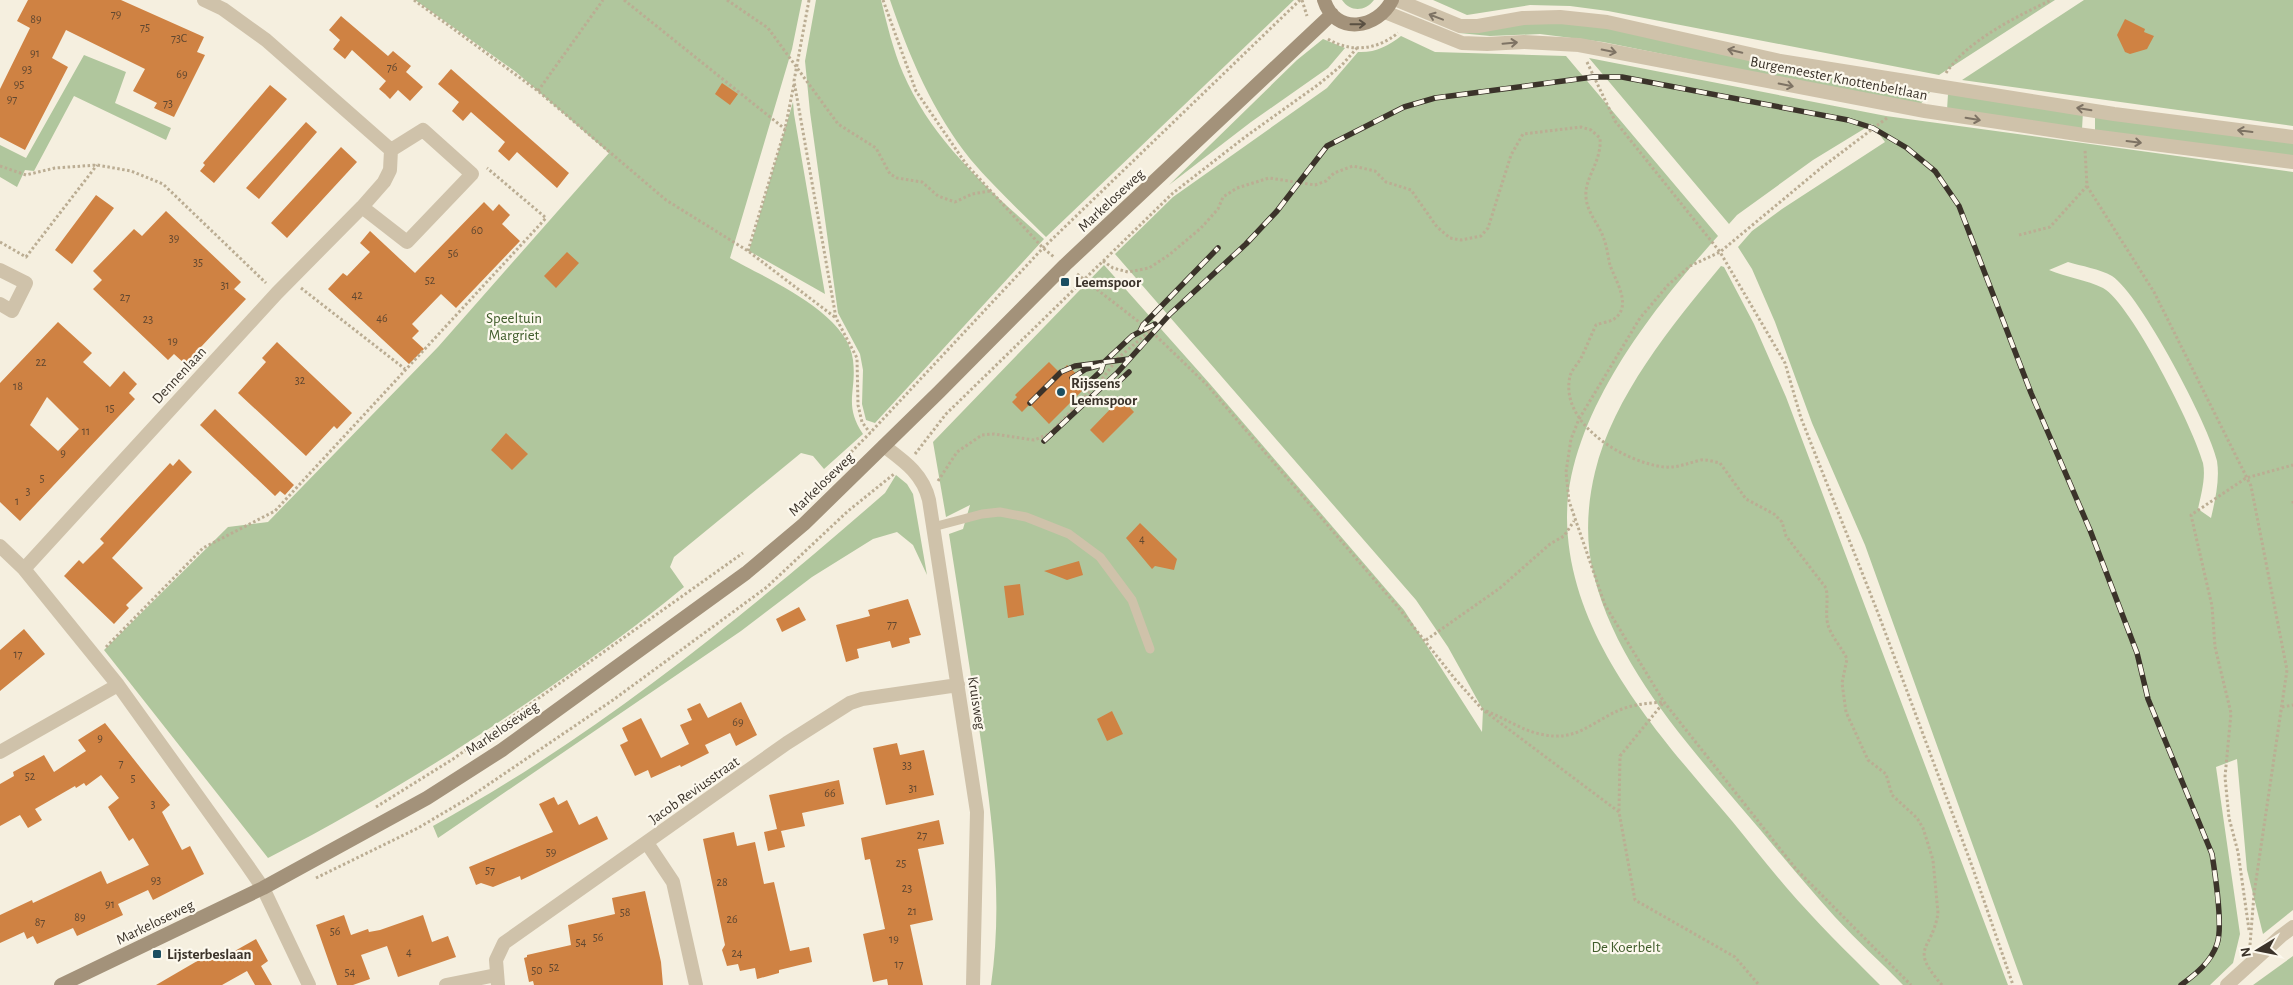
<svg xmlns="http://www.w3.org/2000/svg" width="2293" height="985" font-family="'Alegreya Sans',sans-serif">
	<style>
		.green { fill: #b0c69d; fill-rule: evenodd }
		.building { fill: #cf8243; fill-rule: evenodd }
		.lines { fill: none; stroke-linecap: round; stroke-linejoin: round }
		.path { stroke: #bbad93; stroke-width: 3; stroke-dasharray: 2.5 2.5; stroke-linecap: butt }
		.service { stroke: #cfc2aa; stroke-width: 9 }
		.minor { stroke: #cfc2aa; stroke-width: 14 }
		.secondary { stroke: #a3927a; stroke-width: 14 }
		.rail-casing { stroke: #3b332a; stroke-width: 5.5 }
		.rail { stroke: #fcf8ed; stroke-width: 4; stroke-dasharray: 11; stroke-linecap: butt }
		.oneway { stroke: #7e7364 }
		.oneway2 { stroke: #5a5042 }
		.poi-dot { fill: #1b4e61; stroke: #fcf8ed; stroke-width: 2 }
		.labels { text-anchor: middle; stroke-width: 4.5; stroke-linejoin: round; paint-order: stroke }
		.number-label { font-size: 12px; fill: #604730 }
		.street-label { font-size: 15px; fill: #3b332a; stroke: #fcf8ed }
		.poi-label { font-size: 15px; font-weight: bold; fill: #3b332a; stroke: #fcf8ed; text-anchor: start }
		.park-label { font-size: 15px; fill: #405c2b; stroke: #fcf8ed }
	</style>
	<rect width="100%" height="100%" fill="#f5efdf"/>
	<!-- green -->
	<path class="green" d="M415,0h387l-10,49 -62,209c37,21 118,55 123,102 4,32 -10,44 10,74l-39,35 -11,-13 -12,-3 -127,104 -4,10 14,20c-43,36 -88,68 -134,100 -90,63 -184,121 -282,171l-164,-208 124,-123 40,-5 170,-175 171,-194 -93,-81z
		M816,0h65c6,24 12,50 22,73 29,68 87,118 141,166l-169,184 -9,-3 -4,-16 1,-34 -3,-16 -22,-41 -28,-201 -5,-51z
		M890,0h404l-248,237c-25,-25 -52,-50 -75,-77 -38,-47 -62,-104 -81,-160z
		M1342,0h32c-9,12 -24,12 -32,0z
		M1433,0h622l-116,75 -331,-64 -38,-5 -40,-1 -63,10z
		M2084,0h209v126l-331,-46z
		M1531,22l38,1 36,4 325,65 -11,14 -316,-64 -63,-8 -50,2 -31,-3 19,-1z
		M1401,36l34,16 131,4 152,180c-65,72 -151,180 -151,282 1,119 92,217 165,303 18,22 36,45 54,66 30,35 62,66 94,98h-889c13,-89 0,-175 -13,-264 -10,-62 -19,-125 -29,-187l14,-5 7,-24 -24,12 -13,-75 171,-177 106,119 194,226 78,122 1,-22 -35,-63 -32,-47 -301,-346 58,-57 154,-109 31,-36c17,1 30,-6 43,-16z
		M1323,39l22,9 -17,20 -77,54 -82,63 128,-125z
		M84,55l42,17 -11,31 56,25 -5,12 -92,-44 -40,75 -9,-1 -8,17 -17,-10v-32l26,13z
		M1589,58l297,58 407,56v738l-30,24 -16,-64 -10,-111 -21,8 24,167 -7,29 -23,22h-187l-158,-440 -53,-122 -37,-101 -23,-53 -14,-22 14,-16 30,-22 103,-67 -13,-18 -59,36 -76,55 -8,9zM2068,262c13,4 32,7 44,14 28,18 98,151 105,185 3,19 -2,40 -6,57l-13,-9c3,-15 8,-31 5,-46 -8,-32 -72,-160 -100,-175 -16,-8 -37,-11 -54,-18z
		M1948,94l135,18 -1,17 -135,-19z
		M793,102l1,12 31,180 -76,-43z
		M2095,114l198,27v17l-198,-28z
		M1721,266l3,1 30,57 32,73 222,588h-105c-22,-23 -46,-44 -68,-68 -33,-36 -64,-75 -96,-112 -57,-67 -123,-142 -145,-229 -9,-34 -7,-71 1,-104 18,-75 77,-147 126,-206z
		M896,475l11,9 6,10 14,81 -14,-30 -16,-13 -24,7 -61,38 -71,54 -303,207 -5,-12c164,-90 312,-211 452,-333z
		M2293,956v29h-40z"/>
	<!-- building -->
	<path class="building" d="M28,0h93l83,37 -7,15 8,3 -31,62 -20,-9 3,-5 -24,-12 12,-22 -79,-39 -14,28 16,9 -43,83 -25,-13v-48l30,-61 -13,-7z
		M341,16l47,40 5,-5 18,15 -5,6 17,15 -13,14 -12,-11 -8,9 -5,-5 -6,-5 7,-8 -34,-31 -7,9 -12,-10 7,-9 -11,-10z
		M2125,19l20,10 -1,3 10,4 -7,13 -17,5 -5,-2 -8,-17z
		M451,69l118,104 -12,15 -40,-36 -8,9 -11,-10 7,-9 -34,-30 -8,9 -11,-10 7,-9 -21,-18z
		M722,83l16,11 -8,11 -15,-11z
		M270,85l17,14 -73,84 -14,-12 5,-6 -2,-2z
		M306,122l11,10 -58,67 -13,-11z
		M341,147l16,15 -70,76 -16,-15z
		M96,195l18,13 -42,56 -17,-14z
		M484,202l9,9 6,-7 11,11 -8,9 18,17 -64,67 -15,-14 -29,30 7,7 -7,7 12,11 -15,15 -81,-75 15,-16 4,3 23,-24 -10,-9 10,-12 45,42z
		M166,211l75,71 -7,7 12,10 -61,65 -11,-10 -6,6 -75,-71 9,-9 -9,-9 41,-42 8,7z
		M567,252l12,11 -23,25 -12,-12z
		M58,322l34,31 -9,9 27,25 14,-16 13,13 -8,9 6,6 -115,122 -20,-19v-119zM47,397l32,32 -21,22 -28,-26z
		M277,342l75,71 -15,16 -3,-3 -28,30 -68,-63 28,-31 -4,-4z
		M1049,362l11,11 7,-8 21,20 -39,39 -19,-20 -8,8 -10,-10 5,-5 -2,-2z
		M1121,398l13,14 -31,31 -13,-13z
		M215,409l79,76 -9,10 -5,-4 -5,5 -75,-71z
		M506,433l22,21 -16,16 -21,-20z
		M179,459l13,13 -80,86 31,30 -17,17 3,3 -15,16 -50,-48 15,-16 4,4 21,-21 -4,-4 70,-76 3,3z
		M1140,523l37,36 -3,11 -19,-4 -3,3 -26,-31z
		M1079,561l4,14 -16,5 -23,-9z
		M1020,584l4,31 -16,3 -4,-32z
		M908,599l13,36 -12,3 1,5 -18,5 -2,-7 -33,8 2,9 -13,4 -10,-37 34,-9 -2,-6z
		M799,607l7,13 -24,12 -6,-13z
		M24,629l21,25 -45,37v-41z
		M741,702l16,33 -21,11 -6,-13 -25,12 4,8 -28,14 -1,-2 -29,13 -3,-8 -13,6 -15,-31 8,-4 -6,-13 19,-10 20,40 28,-14 -9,-19 12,-5 -5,-11 13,-6 8,15z
		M1112,711l11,23 -16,7 -10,-22z
		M105,723l65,82 -8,7 20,38 8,-4 14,28 -51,26 -5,-10 -30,14 5,11 -46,21 -4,-8 -36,16 -4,-8 -6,3 -3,-7 -24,11v-28l32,-15 1,3 68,-32 6,13 42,-19 -16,-27 -4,3 -21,-34 11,-9 -18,-23 -15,11 -2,-3 -8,5 -1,-2 -40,23 7,11 -14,8 -8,-13 -20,11v-42l14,-8 -1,-4 31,-17 10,17 32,-21 -8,-11z
		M897,743l3,12 24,-5 10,45 -48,10 -13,-57z
		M839,780l5,24 -42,9 3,13 -24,5 4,16 -17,4 -4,-19 13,-3 -8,-34z
		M554,797l4,8 9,-5 12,25 18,-9 11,23 -87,41 -1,-4 -27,11 -12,-4 -5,2 -7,-18 84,-35 -14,-28z
		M939,820l5,24 -26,5 15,71 -23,5 13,60h-35l-1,-6 -14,3 -10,-48 22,-5 -15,-70 -5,1 -4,-22z
		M734,832l3,14 18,-4 9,42 10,-2 16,69 19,-4 3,15 -33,8v3l-22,6 -2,-11 -15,3 -2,-7 -11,2 -5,-16 3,-5 -22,-106z
		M645,891l16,71 2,23h-129l-1,-4 -4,1 -5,-24 3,-1v-2l44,-10 -3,-20 47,-11 -3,-16z
		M344,915l7,20 17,-6 1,3 11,-2 43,-15 9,27 16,-6 8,21 -58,20 -11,-31 -26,9 9,24 -17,6h-16l-21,-60z
		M256,939l12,22 -7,5 11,19h-17l-8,-14 -25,14h-66l55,-32 6,8z"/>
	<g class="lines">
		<!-- path -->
		<path class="path" d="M414,0l124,91 128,109 82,51 88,67
			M624,0l161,129
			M727,0l41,28 70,96 38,24 14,26 7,4 25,4 16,14 17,6 17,-8 18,-3
			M809,0l-15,81 42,237 21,40 1,47 4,17 8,11
			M883,0l33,91 50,73 77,84 11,9
			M1302,0l5,16
			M1328,39c23,14 49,11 70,-6
			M1587,62l28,59 105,131 65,111 16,55 77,195 94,253 41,119
			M1946,73c22,-33 70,-56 105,-73
			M538,91l65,-91
			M1887,118l-66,50 -101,84 -30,14 -22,19 -28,33 -61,101 -8,20 -5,33 3,29 36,104 59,97 132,167 115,116
			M0,166l26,9 29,-7 42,-3 34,6 32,13 103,99
			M2087,186l67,106 97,194 36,184 -33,224 -4,51
			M2019,235l31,-8 37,-41 -2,-36
			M0,242l26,15 71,-92
			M748,251l37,-122 9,-45
			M1103,261l10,7 15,4 21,-4 20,-13 32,-27 17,-19 5,-12 14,-9 32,-10 46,7 11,-4 8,-8 19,-7 22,5 11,11 25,8 26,37 13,11 11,2 20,-4 7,-8 23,-73 12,-21 58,-7 10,3 9,8c2,24 -16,40 -14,59 1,16 13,27 18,42 3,8 4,18 6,26 5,15 23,41 4,54 -5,3 -13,4 -18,6 -5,10 -9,21 -14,31 -3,7 -10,13 -12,20 -11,48 54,86 94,91 14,1 24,-4 37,-7 6,-1 13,2 19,3l26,36 28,15 8,8 4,14 40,52c3,14 -2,27 3,40 5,12 13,20 18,31l-5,24 4,29 22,48 18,14 6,21 25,23 6,10 10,32 5,53c-6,39 -30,33 4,72
			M1077,274l75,58 55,53 190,221 58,73 28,31 136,102 16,88 100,57 24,28
			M301,288l104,81
			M915,454l31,-40 227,-221 72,-56 74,-53 23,-19 15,-17
			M938,481l19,-29 25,-17 12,-1 40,6 15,-6 53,-55 16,-21 32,-27
			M2293,501v3
			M802,502l68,-69 173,-185 257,-248
			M1426,640l74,-52 50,-44 14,-8 10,-15
			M106,647l97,-99 72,-37 271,-293 -59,-50
			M2282,707l11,-2
			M1486,711c19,7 35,19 54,23 37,9 52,-13 82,-25 14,-5 28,-6 42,-7
			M376,807l77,-48 290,-206
			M1619,811l1,-55 44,-54
			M316,878l102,-50 49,-29 146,-99 154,-113 81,-76 46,-37
			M2249,930l-11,-78 -9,-34 -4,-41 6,-64 -16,-66 -3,-41 -21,-91 55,-37 47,-13"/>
		<!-- service -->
		<path class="service" d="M933,527l49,-13 18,-2 26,5 43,17 31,23 32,43 18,49"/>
		<!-- minor -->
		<path class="minor" d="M204,0l19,9 43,31 125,110
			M1397,0l63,26h18l45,-8 37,-1 47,5 173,39 334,53 179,23
			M1385,12l77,31 25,1 37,-2 55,3 346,66 159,24 209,27
			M0,270l26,13 -14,28 -12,-7
			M884,446c20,15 39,28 45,54l48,312 -4,173
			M0,546l24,23 94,116 127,177 18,26 46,97
			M24,569l253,-276 85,-86 22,-25 6,-12 1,-20 32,-20 49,44 -65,68 -45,-35
			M0,752l118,-67
			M647,843l26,39 23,103
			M446,985l50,-10
			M498,985l-2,-25 8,-17 283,-200 63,-40 12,-4 96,-14
			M2227,985l54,-49 12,-9"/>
		<!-- secondary -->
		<path class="secondary" d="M1324,0c11,36 54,29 68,0
			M61,985l202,-97 164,-90 75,-48 244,-177 58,-49 135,-132 126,-127 267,-251"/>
		<defs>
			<path id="rail" d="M1140,331l3,-6 75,-77
				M1072,378l14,-9 15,-4 31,-29 23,-12
				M1116,384l13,-12
				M1083,388l18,-17 3,-9
				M1030,403l31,-31 14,-6 54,-7
				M1044,441l73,-68 53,-59 76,-70 31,-33 50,-65 77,-39 31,-9 158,-21h29l226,43 25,8 34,20 28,23 24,35 72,187 59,137 47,123 11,46 64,155c3,19 11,74 5,90 -6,18 -21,30 -36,41"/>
		</defs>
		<!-- rail casing -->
		<use href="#rail" class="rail-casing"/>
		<!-- rail -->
		<use href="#rail" class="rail"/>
	</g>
	<!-- one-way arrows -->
	<defs><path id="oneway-shaft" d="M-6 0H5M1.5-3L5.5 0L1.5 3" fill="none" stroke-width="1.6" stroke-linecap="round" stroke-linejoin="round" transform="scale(1.25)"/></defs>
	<g class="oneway">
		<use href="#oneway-shaft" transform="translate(1436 17) rotate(-159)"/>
		<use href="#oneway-shaft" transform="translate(1510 43) rotate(-5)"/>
		<use href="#oneway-shaft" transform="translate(1609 51) rotate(11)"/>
		<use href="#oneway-shaft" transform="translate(1735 51) rotate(-167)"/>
		<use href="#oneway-shaft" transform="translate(1786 85) rotate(11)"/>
		<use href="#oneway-shaft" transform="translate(2084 109) rotate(-171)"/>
		<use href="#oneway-shaft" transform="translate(1973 119) rotate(9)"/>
		<use href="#oneway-shaft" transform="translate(2245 131) rotate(-173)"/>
		<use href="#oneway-shaft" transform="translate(2134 142) rotate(7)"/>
	</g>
	<use class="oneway2" href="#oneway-shaft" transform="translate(1358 24) rotate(-1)"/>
	<!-- markers -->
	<g class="poi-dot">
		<rect x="1060" y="277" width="10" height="10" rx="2.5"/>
		<circle cx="1061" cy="392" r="5"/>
		<rect x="152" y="949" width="10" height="10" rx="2.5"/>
	</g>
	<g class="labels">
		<!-- number labels -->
		<g class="number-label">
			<text x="116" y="18">79</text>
			<text x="36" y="23">89</text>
			<text x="145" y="31">75</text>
			<text x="179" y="42">73C</text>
			<text x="35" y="57">91</text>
			<text x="392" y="71">76</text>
			<text x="27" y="73">93</text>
			<text x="182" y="78">69</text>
			<text x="19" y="88">95</text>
			<text x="12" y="103">97</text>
			<text x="168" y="107">73</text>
			<text x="477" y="234">60</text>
			<text x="174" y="242">39</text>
			<text x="453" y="257">56</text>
			<text x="198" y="266">35</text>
			<text x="430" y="284">52</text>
			<text x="225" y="289">31</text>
			<text x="357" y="299">42</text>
			<text x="125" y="301">27</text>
			<text x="382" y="322">46</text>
			<text x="148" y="323">23</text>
			<text x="173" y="345">19</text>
			<text x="41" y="366">22</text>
			<text x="300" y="384">32</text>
			<text x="18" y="390">18</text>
			<text x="110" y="412">15</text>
			<text x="86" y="435">11</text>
			<text x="63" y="457">9</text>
			<text x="42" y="482">5</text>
			<text x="28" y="495">3</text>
			<text x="17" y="505">1</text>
			<text x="1142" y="543">4</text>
			<text x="892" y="628">77</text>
			<text x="18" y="658">17</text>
			<text x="738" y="726">69</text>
			<text x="100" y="742">9</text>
			<text x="121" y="767">7</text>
			<text x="907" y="769">33</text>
			<text x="30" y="780">52</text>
			<text x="133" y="782">5</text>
			<text x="913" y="792">31</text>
			<text x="830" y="797">66</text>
			<text x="153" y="808">3</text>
			<text x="922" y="839">27</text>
			<text x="551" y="856">59</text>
			<text x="901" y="867">25</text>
			<text x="490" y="874">57</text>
			<text x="156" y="884">93</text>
			<text x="722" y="886">28</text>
			<text x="907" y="892">23</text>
			<text x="110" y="908">91</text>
			<text x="912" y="915">21</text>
			<text x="625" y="916">58</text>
			<text x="80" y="921">89</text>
			<text x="732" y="923">26</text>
			<text x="40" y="926">87</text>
			<text x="335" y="935">56</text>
			<text x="598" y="941">56</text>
			<text x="894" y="943">19</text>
			<text x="581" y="946">54</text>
			<text x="409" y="956">4</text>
			<text x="737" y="957">24</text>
			<text x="899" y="968">17</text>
			<text x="554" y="971">52</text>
			<text x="537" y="974">50</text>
			<text x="350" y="976">54</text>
		</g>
		<!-- street labels -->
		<g class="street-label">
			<text transform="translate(1839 78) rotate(11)" y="5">Burgemeester Knottenbeltlaan</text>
			<text transform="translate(1111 200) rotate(-43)" y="5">Markeloseweg</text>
			<text transform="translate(179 375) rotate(-47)" y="5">Dennenlaan</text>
			<text transform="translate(821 484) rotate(-44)" y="5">Markeloseweg</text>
			<text transform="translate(977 703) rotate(81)" y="5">Kruisweg</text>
			<text transform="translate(502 728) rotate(-34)" y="5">Markeloseweg</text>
			<text transform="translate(694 790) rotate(-35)" y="5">Jacob Reviusstraat</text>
			<text transform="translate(155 922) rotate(-26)" y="5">Markeloseweg</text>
		</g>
		<!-- poi labels -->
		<g class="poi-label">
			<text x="1075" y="287">Leemspoor</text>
			<text x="1071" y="388">Rijssens<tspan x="1071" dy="17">Leemspoor</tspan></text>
			<text x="167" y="959">Lijsterbeslaan</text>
		</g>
		<!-- park labels -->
		<g class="park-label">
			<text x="514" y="323">Speeltuin<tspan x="514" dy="17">Margriet</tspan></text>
			<text x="1626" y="952">De Koerbelt</text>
		</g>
	</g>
	<!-- north arrow -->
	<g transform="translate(2258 950) rotate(260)" stroke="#fcf8ed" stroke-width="4" paint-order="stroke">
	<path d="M0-4L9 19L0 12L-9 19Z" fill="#3b332a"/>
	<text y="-8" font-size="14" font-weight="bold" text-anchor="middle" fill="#3b332a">N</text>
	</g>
</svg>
